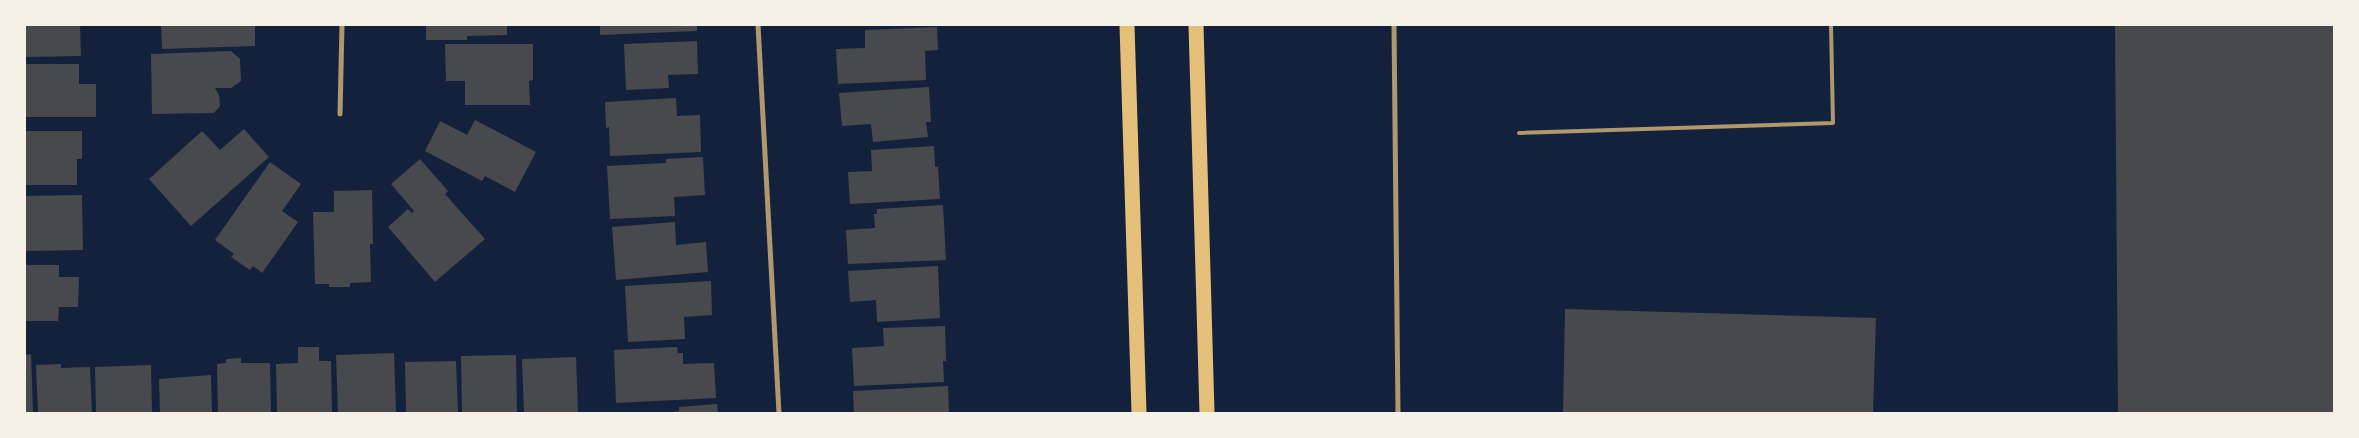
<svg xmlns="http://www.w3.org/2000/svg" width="2359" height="438" font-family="'Roboto Condensed',sans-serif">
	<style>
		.building { fill: #48494c }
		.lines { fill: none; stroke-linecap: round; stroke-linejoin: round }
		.service { stroke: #b1986c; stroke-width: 4 }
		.minor { stroke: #b1986c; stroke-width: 5 }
		.motorway { stroke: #e5c07b; stroke-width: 15 }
	</style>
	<rect width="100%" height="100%" fill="#14213d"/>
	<!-- building -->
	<path class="building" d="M25,25h55l1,31 -56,1z
		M161,25h94v21l-93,3z
		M426,25h81v10l-40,1v4h-41z
		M600,25h97v6l-97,4z
		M2115,25h219v388h-216z
		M937,27l1,23 -13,1 1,29 -88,4 -2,-35 29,-1v-18z
		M697,41l1,33 -30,1 1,13 -43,2 -2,-46z
		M445,44h88v36l-4,1 1,24h-65v-24h-19z
		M231,51l9,8 1,22 -10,7h-16l4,7 1,11 -6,7 -62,1 -1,-60z
		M25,64h54v20h17v33h-71z
		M929,87l2,35h-5l2,15 -55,5 -2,-18 -29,2 -3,-33z
		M676,98l1,18 23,-1 1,37 -91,4 -1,-29 -3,1 -1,-26z
		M475,120l61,32 -21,40 -30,-16 -3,5 -57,-30 15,-30 27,14z
		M244,129l25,28 -78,69 -42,-47 53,-48 18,19z
		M25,131h57v28h-5v26h-52z
		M934,146l1,21h3l2,32 -90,5 -2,-32 24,-1 -1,-21z
		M703,157l2,38 -31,2 1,19 -65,3 -3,-53 59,-3v-4z
		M420,159l28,32 -3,3 40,45 -50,43 -47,-55 20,-18 4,4 2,-2 -23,-27z
		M270,162l31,22 -19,27 16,11 -36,51 -9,-7 -3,4 -19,-13 3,-3 -19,-14z
		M372,190l1,54h-3l1,38 -21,1v4h-21v-3h-14l-2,-72h21v-21z
		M82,195l1,55 -58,1v-55z
		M943,205l3,55 -98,4 -2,-34 29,-2 -1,-14h3v-5z
		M675,222l1,23 30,-3 2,30 -92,8 -4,-53z
		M25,265h34v12h20l-1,30h-19l-1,14h-33z
		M938,266l2,52 -63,4 -1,-22 -26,2 -2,-31z
		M711,281l1,34 -28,2 1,22 -57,3 -3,-56z
		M1565,309l311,9 -3,95h-310z
		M945,326l1,35h-3l1,21 -90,4 -2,-38 32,-2 -1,-18z
		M298,347h21v14h12l1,52h-55l-1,-49 22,-1z
		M677,347l1,6h5v11l31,-1 2,35 -100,5 -2,-53z
		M394,353l2,60h-58l-2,-58z
		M31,354l2,59h-8v-58z
		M516,355l1,58h-55l-1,-57z
		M576,357l2,56h-54l-2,-54z
		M241,358v5h29l1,50h-53l-1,-49 9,-1v-4z
		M456,361l2,52h-52l-1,-51z
		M61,364v4l29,-1 2,46h-54l-2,-48z
		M151,365l1,48h-56l-1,-46z
		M211,375l1,38h-52l-1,-34z
		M948,386l1,27h-95l-1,-22z
		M717,404l1,9h-51l12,-2v-4z"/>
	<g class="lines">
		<!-- service -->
		<path class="service" d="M1519,133l314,-10 -2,-98"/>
		<!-- minor -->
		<path class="minor" d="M758,25l21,388
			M1394,25l4,388
			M340,114l2,-89"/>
		<!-- motorway -->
		<path class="motorway" d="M1127,25l12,388
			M1196,25l11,388"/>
	</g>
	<!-- border -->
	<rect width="2359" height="438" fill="none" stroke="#f6f1e7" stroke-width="52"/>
</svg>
